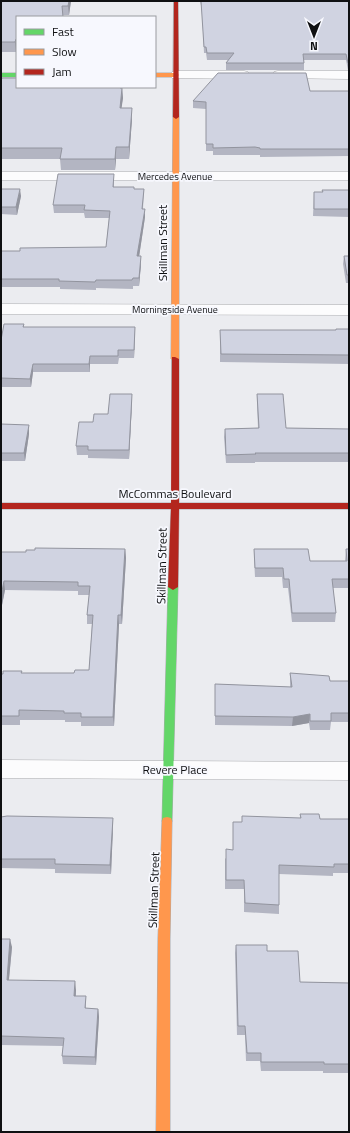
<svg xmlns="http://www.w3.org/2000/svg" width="350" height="1133" font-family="'Titillium Web',sans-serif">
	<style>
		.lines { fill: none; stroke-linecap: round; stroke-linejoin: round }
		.street-casing { stroke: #abacaf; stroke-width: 1 }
		.fast-casing { stroke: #abacaf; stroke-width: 1 }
		.slow-casing { stroke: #abacaf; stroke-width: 1 }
		.jam-casing { stroke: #abacaf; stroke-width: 1 }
		.street { fill: #fcfcfd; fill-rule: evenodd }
		.fast { fill: #63d668; fill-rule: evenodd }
		.slow { fill: #ff974d; fill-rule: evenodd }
		.jam { fill: #b3261e; fill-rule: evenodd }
		.wall { fill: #b3b5c2 }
		.shaded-wall { fill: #92949e }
		.building { fill: #d0d3e1; stroke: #92949e }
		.labels { text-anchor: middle; stroke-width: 3.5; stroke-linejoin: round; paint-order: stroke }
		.far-street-label { font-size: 10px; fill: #0f1012; stroke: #f7f8fe }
		.street-label { font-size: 12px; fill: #0f1012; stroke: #f7f8fe }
	</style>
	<rect width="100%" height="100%" fill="#ebecf0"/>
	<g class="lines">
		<defs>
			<path id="street" d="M176,71h68l4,1 2,3 -2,3 -4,1 -72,-1 -2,-3 2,-3z
				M278,71h71v8l-75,-1 -2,-3 2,-3z
				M1,172h348v8h-348z
				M1,304l348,1v10l-348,-1z
				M1,760l348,2v18l-348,-2z"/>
			<path id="fast" d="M1,73h16v4h-16z
				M173,584l5,3 -6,234 -1,3 -4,1 -4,-1 -1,-3 6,-234z"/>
			<path id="slow" d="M155,73h21l3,2 -3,2h-21z
				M176,115l3,2v242l-4,2 -4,-2 2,-242z
				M167,817l4,1 1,3 -2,117v194h-14l2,-194 4,-117 1,-3z"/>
			<path id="jam" d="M174,1h4l1,116 -3,2 -3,-2z
				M172,357h3l4,2v144h170v6h-170l-1,78 -5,3 -5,-3 3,-78h-170v-6h170z"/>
		</defs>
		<!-- street casing -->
		<use href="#street" class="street-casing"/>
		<!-- fast casing -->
		<use href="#fast" class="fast-casing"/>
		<!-- slow casing -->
		<use href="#slow" class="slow-casing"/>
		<!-- jam casing -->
		<use href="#jam" class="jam-casing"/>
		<!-- street -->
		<use href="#street" class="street"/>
		<!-- fast -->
		<use href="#fast" class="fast"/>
		<!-- slow -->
		<use href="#slow" class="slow"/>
		<!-- jam -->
		<use href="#jam" class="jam"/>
	</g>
	<!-- wall -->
	<path class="wall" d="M1,1h70l-2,14 -52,2v32l-1,3h-15z
		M200,1h149v69h-1l-2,-10h-42v10h-78v-7l2,-3h-21l-1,-7h-2l-2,-43z
		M1,80l121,8 1,10 -2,10 11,11 -3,40h-13l-1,11h-54l-1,-11h-59z
		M310,91h39v65l-89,1v-2h-47v-4h-7v-42l-13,-1v-7z
		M114,182v5l20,2h10l-1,20 2,8 -6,39 2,8 -2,22h-6v3l-37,-1v2l-36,-1v-2h-59v-36h19l86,-4 3,-29h-24l-1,-5h-30l-1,-8z
		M1,189l20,7 -4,19 -16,-1z
		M322,190h27v27l-36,-1 1,-24h8z
		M344,256h5v27h-3l-3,-19z
		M24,324v3h111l-1,31h-15l-1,6h-28v8h-57l-2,15h-30v-47z
		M336,329h13v35l-129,-2v-32h116z
		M257,394l29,34 63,1v33h-94v1h-29l-2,-26 1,-8 33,-1 -1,-25z
		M132,402l-3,57 -41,-1v-3h-11l-1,-9 17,-24 15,-8z
		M1,424l28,10 -4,27h-24z
		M125,549l1,9 -4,66h-3l-5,102h-33v-4h-16v-2h-45v5h-19v-51l21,-3v2h52l15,-3 3,-46h-5v-9l2,-20h-11v-4l-73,-1 -3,15h-1v-53h25z
		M254,549l56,12h35l1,-12h3v39h-16l3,25 -1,9h-43l-4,-34h-5l-1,-11h-27l-1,-19z
		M290,673l40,8h19v41h-18l-1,8h-20l-1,-7 -17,3 -77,-1v-41l75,3z
		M300,814l20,5h29v54h-16v3l-54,-2v40l-35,-2v-23h-19v-30l8,-9v-28h9l58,-4z
		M1,817l112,1v9l-2,47 -56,-1v-4l-54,-1z
		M1,939l11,8 -3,33 67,10v6h10v12l12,1 1,8 -3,48 -33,-1 -1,-8 1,-10 -62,-1z
		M236,945l31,6 33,31 49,1v90h-26v-2h-62l-1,-10h-14l-1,-26h-8l-2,-82z"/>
	<!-- shaded-wall -->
	<path class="shaded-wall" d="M69,1h2l-2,14 -1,-9z
		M16,39l1,10 -1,3 -1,-10z
		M122,88l1,10 -3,21v-11z
		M132,108v11l-3,40v-12z
		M116,147v12l-1,11v-11z
		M20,189l1,7 -4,19 -1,-8z
		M145,209v8l-7,47 -1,-8z
		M141,256v8l-2,22v-8z
		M135,327v9l-1,22v-8z
		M90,356v16l-1,-8z
		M33,364v8l-2,15 -1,-8z
		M132,394v8l-3,57v-9z
		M29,425v9l-4,27 -1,-8z
		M125,549l1,9 -4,66 -1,-9z
		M4,581l1,9 -3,15 -1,-9z
		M118,615l1,9 -5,102 -1,-9z
		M310,714l-1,9 -17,3 1,-9z
		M113,818v9l-2,47 -1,-9z
		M10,939l2,8 -4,41 -1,-8z
		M75,981l1,9 -1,15 -1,-9z
		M98,1009l1,8 -3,48 -1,-8z"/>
	<!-- building -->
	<path class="building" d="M1,1h68l-1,5h-6l1,11h-46v22h-1l-1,3h-14z
		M201,1h148v62h-1l-2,-9h-43l1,9h-78l8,-10h-27l-1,-6h-2z
		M218,73h88l4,18h39v58h-89v-1l-5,-1 -42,1v-4h-7v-42l-13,-1z
		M2,78h15v9h103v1h2l-2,20h12l-3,39h-13l-1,12h-55l2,-11h-61v-68z
		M58,174h56l-1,13h21v2h10l-2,20h3l-8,47h4l-2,22h-6l-1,2h-36l-1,2 -36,-1v-2h-58v-28h19v-3l86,-1 4,-36 -26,-1 1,-5h-32z
		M1,189h19l-4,18h-15z
		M322,190h27v19h-35v-17h9z
		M344,256h5v19h-2z
		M4,324h20l-1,3h112l-1,23h-16v6h-28l-1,8h-56l-3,15 -29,-1v-38z
		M336,329h13v26l-128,-1 -1,-24h116z
		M110,394h22l-3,56h-41v-4h-12l3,-24h14l1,-8h14z
		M257,394h26l3,34 63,1v24h-94l1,1 -30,1 -1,-26 34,-1z
		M1,424l28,1 -5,28h-23z
		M35,548l90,1 -4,66h-3l-5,102h-32v-4h-17v-2l-45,-1v6h-18v-42h2v-3h19l-1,2h53l1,-3h14l4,-55h-6l3,-29h-12v-4l-74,-1 -3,15v-44h25v-2h9z
		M254,549h54l2,12h37l-1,-12h3v30h-17l4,34h-44l-3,-34h-5l-1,-11h-28z
		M290,673l39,3 1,5h19v32h-18v8h-21v-7l-17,3 -78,-1v-32l77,3z
		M300,814h19l1,5h29v45h-15v3l-55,-2v40l-34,-2 -1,-23h-18v-31l7,1v-28h9v-6l59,2z
		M7,816l106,2 -3,47 -55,-1v-5h-54v-42z
		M1,939h9l-3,41 68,1 -1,15h12l-1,12 13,1 -3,48 -33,-1 2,-18 -63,-2z
		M236,945h31v6h31l2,31 49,1v81h-25v-2h-63v-9h-14l-2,-27h-7z"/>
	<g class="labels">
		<!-- far-street labels -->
		<g class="far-street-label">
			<text x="175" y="180">Mercedes Avenue</text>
			<text x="175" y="313">Morningside Avenue</text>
		</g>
		<!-- street labels -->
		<g class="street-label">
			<text transform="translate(163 243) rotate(-90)" y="4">Skillman Street</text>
			<text x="175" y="498">McCommas Boulevard</text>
			<text transform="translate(162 566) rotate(-89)" y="4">Skillman Street</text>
			<text x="175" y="774">Revere Place</text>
			<text transform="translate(154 890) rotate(-88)" y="4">Skillman Street</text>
		</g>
	</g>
	<!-- border -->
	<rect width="350" height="1133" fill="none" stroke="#0f1012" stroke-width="4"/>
	<!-- legend -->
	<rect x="16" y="16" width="140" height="72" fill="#f7f8fe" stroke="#9a9ba0"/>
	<rect x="24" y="29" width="20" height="6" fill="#63d668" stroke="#9a9ba0"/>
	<text x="52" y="36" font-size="12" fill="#0f1012">Fast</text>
	<rect x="24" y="49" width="20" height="6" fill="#ff974d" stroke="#9a9ba0"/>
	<text x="52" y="56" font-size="12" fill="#0f1012">Slow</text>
	<rect x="24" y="69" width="20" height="6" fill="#b3261e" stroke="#9a9ba0"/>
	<text x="52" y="76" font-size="12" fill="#0f1012">Jam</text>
	<!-- north arrow -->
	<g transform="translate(314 36) rotate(180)" stroke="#f7f8fe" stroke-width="3" paint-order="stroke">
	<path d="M0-3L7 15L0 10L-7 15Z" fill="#0f1012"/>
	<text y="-6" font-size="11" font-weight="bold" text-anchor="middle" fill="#0f1012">N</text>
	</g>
</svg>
